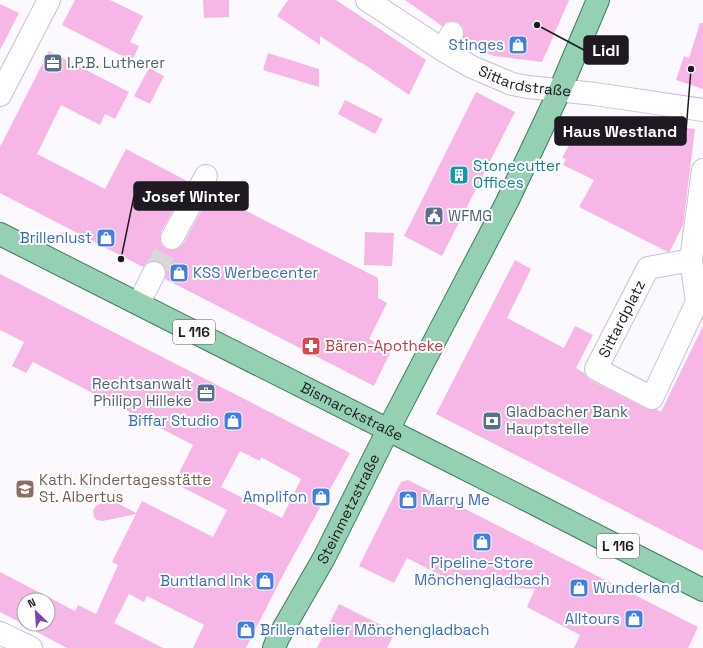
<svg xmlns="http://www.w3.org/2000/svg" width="703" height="648" font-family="'Space Grotesk',sans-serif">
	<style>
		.building { fill: #f6b6e6; fill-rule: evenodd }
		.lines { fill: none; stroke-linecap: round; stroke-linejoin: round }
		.minor-tunnel { stroke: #dad7dd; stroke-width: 22; stroke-dasharray: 22 11; stroke-linecap: butt }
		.minor-casing { stroke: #cbbfd8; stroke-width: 24 }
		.major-casing { stroke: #3d7c5d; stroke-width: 24 }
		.minor { stroke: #fff; stroke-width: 22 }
		.major { stroke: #94d0b1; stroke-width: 22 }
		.labels { text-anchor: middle; stroke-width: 4; stroke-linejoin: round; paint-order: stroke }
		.shield { fill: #fff; stroke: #625e64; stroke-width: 1 }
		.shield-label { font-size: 14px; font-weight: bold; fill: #1e1922 }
		.shop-label { font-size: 15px; fill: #366cbe; stroke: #fff; text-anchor: end }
		.service-label { font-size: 15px; fill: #4e5e75; stroke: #fff; text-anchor: start }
		.street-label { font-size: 15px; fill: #1e1922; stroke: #fff }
		.culture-label { font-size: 15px; fill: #0d838f; stroke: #fff; text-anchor: start }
		.health-label { font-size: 15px; fill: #be3a42; stroke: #fff; text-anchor: start }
		.education-label { font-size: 15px; fill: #785e54; stroke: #fff; text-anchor: start }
		.leader { fill: none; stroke: #1e1922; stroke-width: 1.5 }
		.callout-dot { fill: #1e1922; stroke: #fff; stroke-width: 1.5 }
		.callout { fill: #1e1922; stroke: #1e1922; stroke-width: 1.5 }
		.callout-label { font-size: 16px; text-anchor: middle; font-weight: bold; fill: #fff }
	</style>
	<rect width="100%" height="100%" fill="#fbf8fe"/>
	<!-- building -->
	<path class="building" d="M75,0h35l33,16 -13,26 9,4 -7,15 -70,-36z
		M203,0h26v17l-25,1z
		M288,0h48l90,60 -17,35 -47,-32h-1l-41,-27v9l-43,-29z
		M405,0h164l-27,62 -48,-6 -25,-11 -7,-4 2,-9 -1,-5 -5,-5 -7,-1 -5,1 -4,4z
		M0,4l19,9 -19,37z
		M700,23h3v66l-27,-9 8,-24 5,2z
		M49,51l80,41 -14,27 -10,-5 -5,11 -39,-20 -24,49 68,35 21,-40 63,33 -28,50 -1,7 1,5 5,5 7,1 6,-2 4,-4 28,-51 167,85v20l9,5 -18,36 22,12 -17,35 -209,-107 1,-7 -1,-6 -5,-4 -7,-1 -6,1 -4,5 -143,-74v-46z
		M268,53l51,16v18l-56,-17z
		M149,68l15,8 -14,28 -16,-8z
		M476,92l39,20 -73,144 -38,-20z
		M345,100l38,19 -8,15 -37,-20z
		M635,121l60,8 -12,96 -13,26 -2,1 -89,-45 15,-27 -31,-15 3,-6 -4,-1 6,-11 19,-21 31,-4 17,3z
		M365,232l29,1 -2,33 -28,-1z
		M515,260l16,9 -24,49 57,30 11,-22 18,9 -17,33 8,5 2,3 4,4 57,29 5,1 4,-1 5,3 42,-86v225l-267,-137z
		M0,274l350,179 -66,120 -38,75h-53l11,-23 -57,-29 -3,6 -15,-8 -15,29 49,25h-96l-32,-17v-1l-35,-18v-40l75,39 3,-6 18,9 22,-49 -6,-3 24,-48 -33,7 -6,-1 -3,-3 -1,-7 4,-5 8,-3 3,-4 28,15 6,-12 71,36 14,-27 -53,-27 19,-38 -160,-83 -7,11 -14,-7 12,-24 -24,-12zM240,451l20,10 1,-4 40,22 -19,39 -61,-31zM24,600h24v24h-24z
		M408,480l290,147 -10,21h-114l6,-13 -53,-28 8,-18 -53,-3 -9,-5 -16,-8 -5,8 -45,-23 -13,25 -35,-17 42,-84z
		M339,604l56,28 -8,16h-70z"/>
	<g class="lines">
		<!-- minor-tunnel -->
		<path class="minor-tunnel" d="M154,273l18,-35"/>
		<defs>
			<g id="minor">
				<path id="s1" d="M367,0l79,52 26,15 40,17 16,3 67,7 108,16"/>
				<path d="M443,50l9,-17"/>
				<path d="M0,95l49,-95"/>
				<path d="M172,238l34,-62"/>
				<path d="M691,260l-43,8 -52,101 56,29 45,-96 -6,-42 12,-90"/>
				<path d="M139,303l15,-30"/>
				<path d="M0,633l31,15"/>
			</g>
			<g id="major">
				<path id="s2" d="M0,234l430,217 103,52 170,87"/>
				<path id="s3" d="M274,648l4,-10 46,-80 64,-128 119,-228 53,-112 38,-90"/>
			</g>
		</defs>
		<!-- minor casing -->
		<use href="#minor" class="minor-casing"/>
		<!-- major casing -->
		<use href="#major" class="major-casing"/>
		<!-- minor -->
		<use href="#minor" class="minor"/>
		<!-- major -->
		<use href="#major" class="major"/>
	</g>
	<!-- icons -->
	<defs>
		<symbol id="shop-square" viewBox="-11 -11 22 22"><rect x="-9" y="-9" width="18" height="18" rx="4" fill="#3f7fe0" stroke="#fff"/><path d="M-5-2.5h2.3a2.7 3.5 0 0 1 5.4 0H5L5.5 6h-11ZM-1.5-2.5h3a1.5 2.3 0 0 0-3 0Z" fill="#fff"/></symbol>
		<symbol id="office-square" viewBox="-11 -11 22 22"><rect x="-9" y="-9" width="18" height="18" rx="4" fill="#5c6f8a" stroke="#fff"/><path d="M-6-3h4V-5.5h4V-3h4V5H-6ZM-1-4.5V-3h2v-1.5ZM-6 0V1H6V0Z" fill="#fff"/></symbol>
		<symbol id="building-square" viewBox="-11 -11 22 22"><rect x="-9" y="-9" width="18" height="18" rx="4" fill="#0f9aa8" stroke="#fff"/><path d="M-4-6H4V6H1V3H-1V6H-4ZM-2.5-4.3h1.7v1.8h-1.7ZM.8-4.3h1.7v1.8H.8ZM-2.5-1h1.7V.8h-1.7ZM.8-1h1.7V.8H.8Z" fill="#fff"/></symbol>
		<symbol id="civic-square" viewBox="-11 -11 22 22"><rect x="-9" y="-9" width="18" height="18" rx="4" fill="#5c6f8a" stroke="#fff"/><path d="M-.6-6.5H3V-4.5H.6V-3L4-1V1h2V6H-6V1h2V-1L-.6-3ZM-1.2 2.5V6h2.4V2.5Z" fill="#fff"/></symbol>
		<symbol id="pharmacy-square" viewBox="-11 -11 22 22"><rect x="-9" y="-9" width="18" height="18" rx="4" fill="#e0444e" stroke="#fff"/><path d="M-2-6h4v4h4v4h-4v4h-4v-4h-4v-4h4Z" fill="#fff"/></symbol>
		<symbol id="bank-square" viewBox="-11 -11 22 22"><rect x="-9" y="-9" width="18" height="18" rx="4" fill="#5c6f8a" stroke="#fff"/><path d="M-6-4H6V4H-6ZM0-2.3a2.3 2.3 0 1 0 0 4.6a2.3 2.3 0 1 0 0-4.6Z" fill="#fff"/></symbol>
		<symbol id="school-square" viewBox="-11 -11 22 22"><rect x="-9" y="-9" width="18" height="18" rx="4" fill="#8d6e63" stroke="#fff"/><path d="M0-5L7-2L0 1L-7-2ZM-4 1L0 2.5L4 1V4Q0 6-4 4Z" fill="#fff"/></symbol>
	</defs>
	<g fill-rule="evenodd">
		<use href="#shop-square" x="507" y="34" width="22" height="22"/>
		<use href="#office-square" x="42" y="52" width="22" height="22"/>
		<use href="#building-square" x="448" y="164" width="22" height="22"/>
		<use href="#civic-square" x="423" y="205" width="22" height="22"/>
		<use href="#shop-square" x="95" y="227" width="22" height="22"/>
		<use href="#shop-square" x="168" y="262" width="22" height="22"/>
		<use href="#pharmacy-square" x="300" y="335" width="22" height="22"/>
		<use href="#office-square" x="195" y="382" width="22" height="22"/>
		<use href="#shop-square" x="222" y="410" width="22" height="22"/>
		<use href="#bank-square" x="481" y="410" width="22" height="22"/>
		<use href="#school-square" x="14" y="478" width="22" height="22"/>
		<use href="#shop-square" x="310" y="486" width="22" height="22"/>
		<use href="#shop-square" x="397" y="489" width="22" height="22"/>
		<use href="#shop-square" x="471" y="531" width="22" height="22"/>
		<use href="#shop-square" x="254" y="570" width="22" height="22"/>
		<use href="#shop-square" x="568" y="577" width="22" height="22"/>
		<use href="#shop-square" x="623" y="608" width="22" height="22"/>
		<use href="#shop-square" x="235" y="619" width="22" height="22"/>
	</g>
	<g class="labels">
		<!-- shield labels -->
		<g class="shield">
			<rect x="173" y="320" width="42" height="24" rx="3"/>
			<rect x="597" y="534" width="42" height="24" rx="3"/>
		</g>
		<g class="shield-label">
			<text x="194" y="337">L 116</text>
			<text x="618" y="551">L 116</text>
		</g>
		<!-- shop labels -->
		<g class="shop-label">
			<text x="504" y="50">Stinges</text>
			<text x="92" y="243">Brillenlust</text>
			<text x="193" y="278" text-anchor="start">KSS Werbecenter</text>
			<text x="219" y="426">Biffar Studio</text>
			<text x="307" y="502">Amplifon</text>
			<text x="422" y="505" text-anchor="start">Marry Me</text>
			<text x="482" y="568" text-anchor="middle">Pipeline-Store<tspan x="482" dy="17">Mönchengladbach</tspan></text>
			<text x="251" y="586">Buntland Ink</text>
			<text x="593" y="593" text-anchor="start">Wunderland</text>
			<text x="620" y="624">Alltours</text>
			<text x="260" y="635" text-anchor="start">Brillenatelier Mönchengladbach</text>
		</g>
		<!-- service labels -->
		<g class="service-label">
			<text x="67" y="68">I.P.B. Lutherer</text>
			<text x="448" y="221">WFMG</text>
			<text x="192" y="389" text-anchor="end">Rechtsanwalt<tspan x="192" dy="17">Philipp Hilleke</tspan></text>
			<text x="506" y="417">Gladbacher Bank<tspan x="506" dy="17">Hauptstelle</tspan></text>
		</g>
		<!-- street labels -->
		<g class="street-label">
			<text dy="5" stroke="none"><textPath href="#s1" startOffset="180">Sittardstraße</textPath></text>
			<text transform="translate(622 319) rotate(-63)" y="5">Sittardplatz</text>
			<text dy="5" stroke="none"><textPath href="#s2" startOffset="394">Bismarckstraße</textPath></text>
			<text dy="5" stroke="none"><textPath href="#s3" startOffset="158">Steinmetzstraße</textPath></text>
		</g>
		<!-- culture labels -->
		<g class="culture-label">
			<text x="473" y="171">Stonecutter<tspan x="473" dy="17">Offices</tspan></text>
		</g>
		<!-- health labels -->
		<g class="health-label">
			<text x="325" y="351">Bären-Apotheke</text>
		</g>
		<!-- education labels -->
		<g class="education-label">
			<text x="39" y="485">Kath. Kindertagesstätte<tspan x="39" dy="17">St. Albertus</tspan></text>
		</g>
	</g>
	<!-- callouts -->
	<path class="leader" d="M537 25L584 50M691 69L686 131M121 259L134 196"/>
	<g class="callout-dot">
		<circle cx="537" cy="25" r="4"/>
		<circle cx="691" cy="69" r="4"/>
		<circle cx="121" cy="259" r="4"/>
	</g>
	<g class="callout">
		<rect x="584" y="36" width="44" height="28" rx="4"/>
		<rect x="555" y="117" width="131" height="28" rx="4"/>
		<rect x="134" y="182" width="114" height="28" rx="4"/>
	</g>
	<g class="callout-label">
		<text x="606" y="56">Lidl</text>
		<text x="620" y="137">Haus Westland</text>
		<text x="191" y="202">Josef Winter</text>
	</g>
	<!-- north arrow -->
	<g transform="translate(36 612) rotate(335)"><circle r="19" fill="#ffffff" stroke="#a5a3a7"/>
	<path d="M0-3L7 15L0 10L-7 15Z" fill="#7f41b6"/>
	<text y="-6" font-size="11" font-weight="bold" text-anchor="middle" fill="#1e1922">N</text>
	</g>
</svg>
